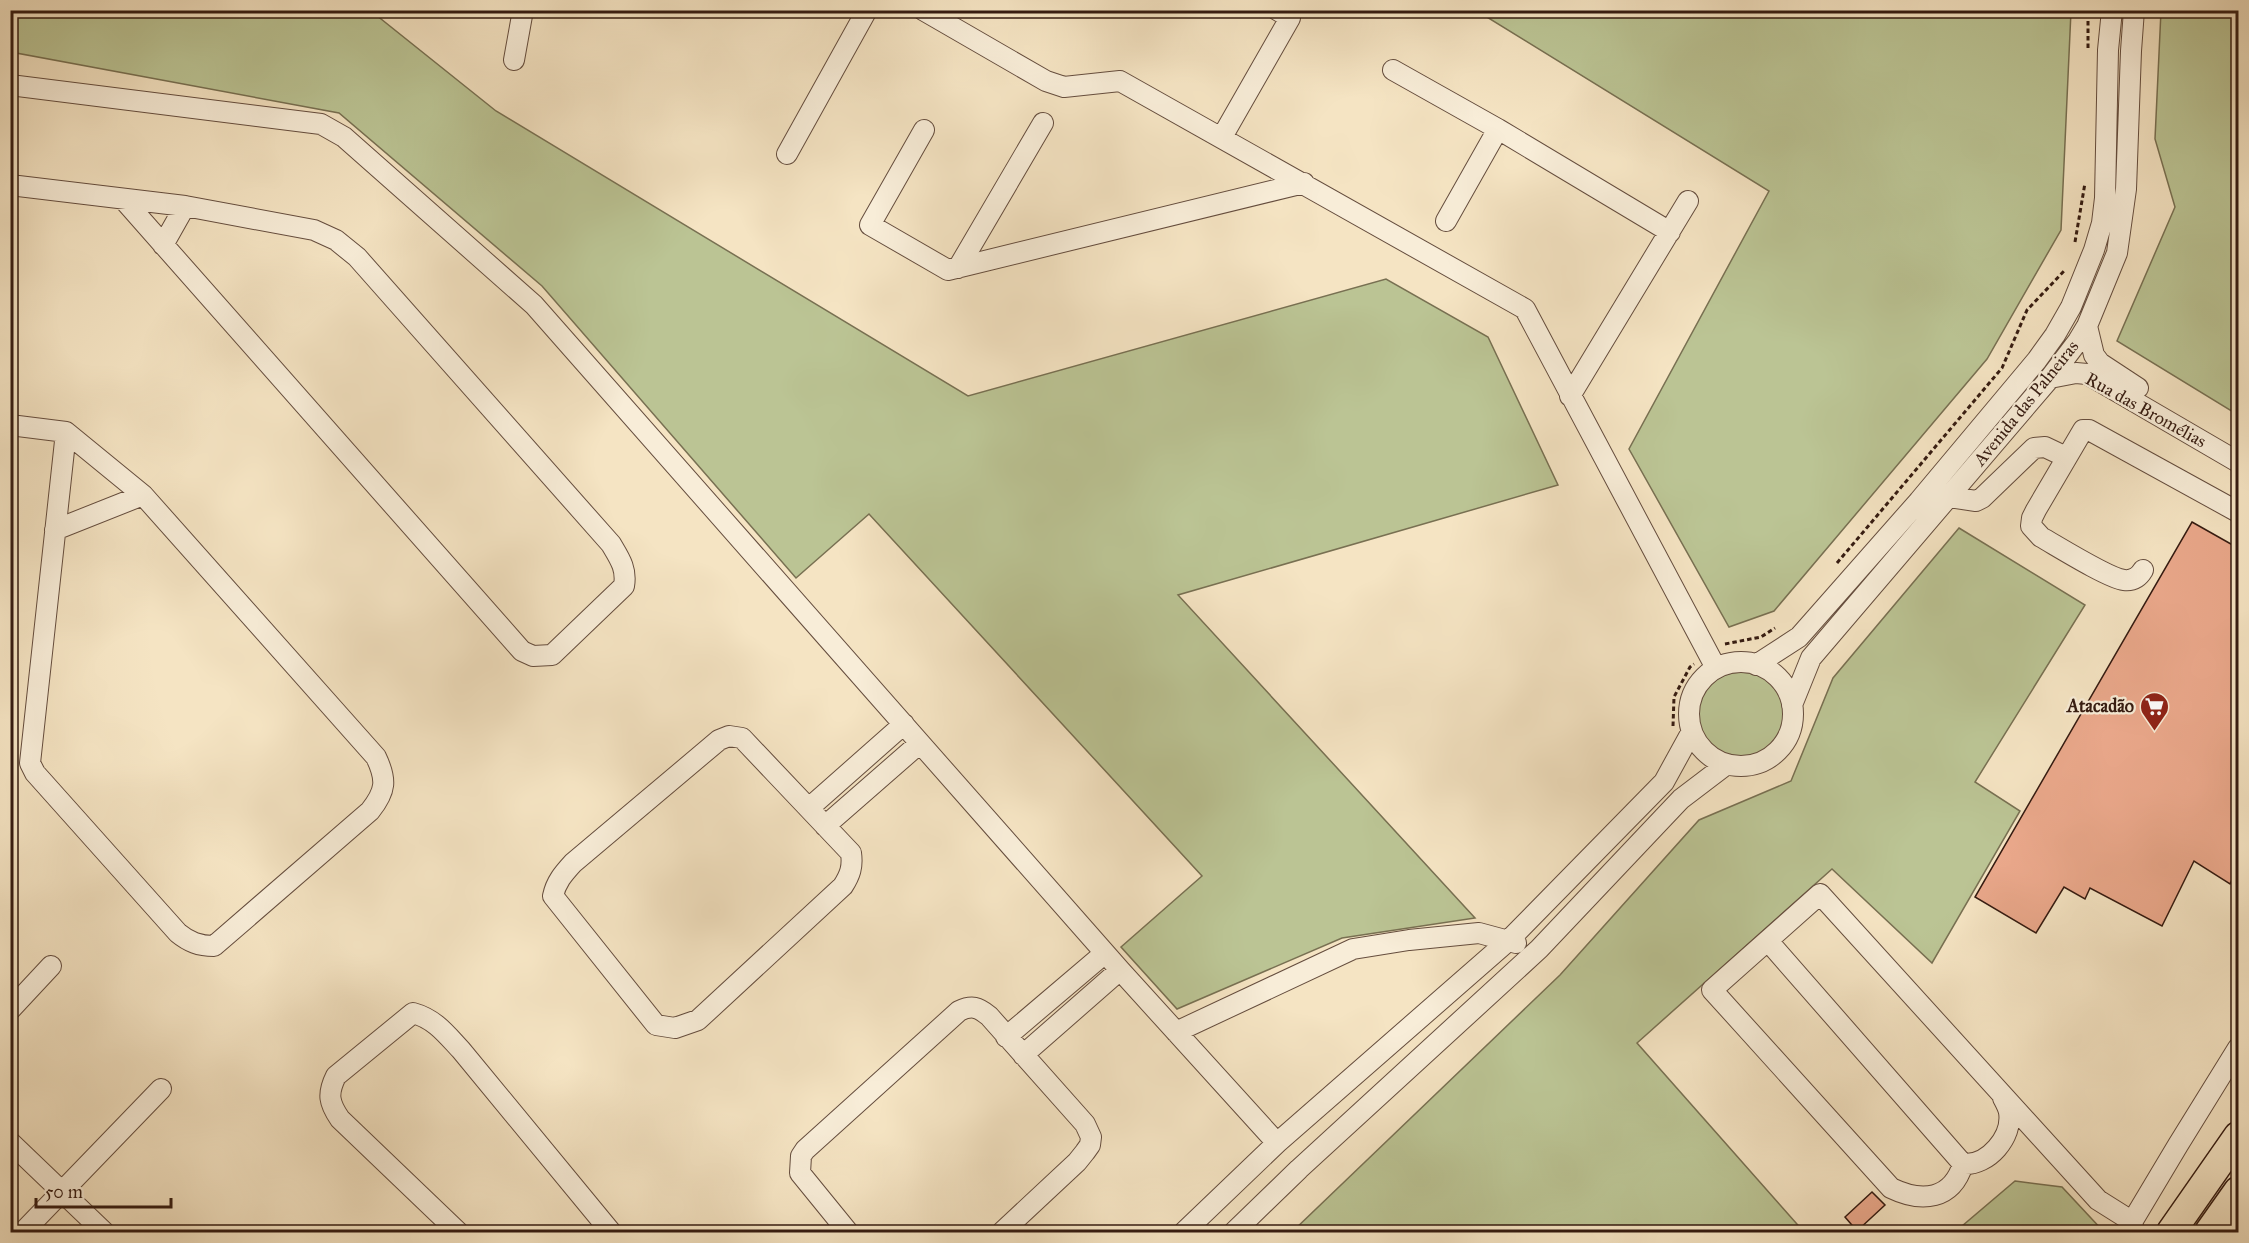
<svg xmlns="http://www.w3.org/2000/svg" width="2249" height="1243" font-family="'IM FELL Great Primer',serif">
	<style>
		.green { fill: #bbc494; stroke: #787052; stroke-width: 1.5 }
		.building { fill: #eaa88b; stroke: #351b11; stroke-width: 1.5 }
		.lines { fill: none; stroke-linecap: round; stroke-linejoin: round }
		.minor-casing { stroke: #654d3e; stroke-width: 22 }
		.highway-casing { stroke: #351b11; stroke-width: 31 }
		.path { stroke: #351b11; stroke-width: 3; stroke-dasharray: 4.5 3; stroke-linecap: butt }
		.minor { stroke: #f8edd8; stroke-width: 20 }
		.highway { stroke: #f5e4c3; stroke-width: 28 }
		.labels { text-anchor: middle; stroke-width: 4.5; stroke-linejoin: round; paint-order: stroke }
		.street-label { font-size: 18px; fill: #351b11; stroke: #f8edd8 }
		.poi-label { font-size: 18px; font-weight: bold; fill: #351b11; stroke: #f8edd8; text-anchor: end }
	</style>
	<rect width="100%" height="100%" fill="#f5e4c3"/>
	<filter id="stains"><feTurbulence type="fractalNoise" baseFrequency=".00333" numOctaves="4"/><feColorMatrix values="0 0 0 0 .2 0 0 0 0 .09 0 0 0 0 .02 0 0 0 .5 -.17"/></filter>
	<radialGradient id="worn" r=".72"><stop offset=".6" stop-color="#630" stop-opacity="0"/><stop offset="1" stop-color="#630" stop-opacity=".3"/></radialGradient>
	<!-- green -->
	<path class="green" d="M10,11h361l125,100 472,285 418,-117 102,58 70,148 -380,110 297,323 -133,20 -165,71 -56,-62 81,-71 -333,-362 -73,64 -254,-292 -203,-173 -328,-61z
		M1477,11h594l-10,219 -74,129 -213,252 -45,16 -100,-178 140,-258z
		M2161,11h77v404l-121,-74 58,-134 -20,-68z
		M1959,528l126,77 -110,177 45,29 -88,152 -100,-94 -195,174 167,189h-512l268,-257 139,-155 92,-39 42,-103z
		M1698 715a43 43 0 1 1 86 0a43 43 0 1 1-86 0Z
		M2015,1181l47,6 42,45h-149z"/>
	<!-- building -->
	<path class="building" d="M2192,522l46,26v318l-8,18 -36,-23 -32,65 -72,-38 -5,11 -21,-12 -28,46 -61,-36z
		M1872,1192l13,13 -28,26 -12,-14z"/>
	<g class="lines">
		<defs>
			<path id="minor" d="M923,10l123,71 18,6 56,-6 405,228 191,359
				M514,60l9,-50
				M1393,70l105,59 172,103
				M10,85l311,39 23,13 190,168 586,665 157,173
				M924,130l-54,95 78,45 356,-87
				M1222,137l68,-119 -13,-8
				M787,154l80,-144
				M10,185l175,21 129,24 22,10 21,17 254,287c9,15 16,25 13,42l-72,69 -19,1 -11,-5 -399,-452
				M1446,221l52,-92
				M163,245l22,-39
				M958,268l85,-145
				M2087,326l7,29 6,8 38,25
				M2050,378l26,-5 11,1 151,88
				M1570,396l118,-195
				M10,425l56,7 77,63 233,262c11,23 10,34 -6,54l-156,135c-15,0 -25,-4 -36,-13l-143,-160 -5,-10 36,-331
				M1949,497l27,4 6,-3 52,-50 11,-1 21,10
				M55,530l88,-35
				M2143,570c-4,7 -10,11 -19,10 -16,-2 -67,-34 -83,-43l-10,-11 1,-8 4,-8 47,-80h6l149,82
				M1689 714a52 52 0 1 1 104 0a52 52 0 1 1-104 0Z
				M1756,665l43,-28 120,-136 118,-141 18,-25 16,-28 23,-57 8,-27 3,-25 3,-148 4,-40
				M1792,705l19,-47 239,-280 28,-37 9,-15 30,-73 9,-64 5,-138 3,-41
				M729,736l13,2 109,115c2,14 -1,22 -8,33l-145,134 -23,8 -19,-3 -103,-129c3,-14 10,-22 20,-33l146,-123z
				M809,808l95,-84
				M825,826l95,-83
				M1768,941l195,223
				M10,1010l41,-44
				M1176,1032l177,-83 56,-9 70,-7 37,10
				M1006,1037l99,-84
				M1023,1055l97,-85
				M2003,1098c2,4 5,9 6,14 4,25 -21,54 -46,52 -11,36 -41,39 -72,24l-179,-198 108,-96 278,306 35,22
				M10,1142l94,90
				M23,1232l138,-143
				M458,1232l-118,-113c-11,-16 -13,-25 -4,-43l77,-63c22,6 33,21 48,37l150,182
				M848,1232l-48,-59 1,-17 4,-6 154,-139c13,-6 19,-4 30,5l96,108 6,13 -1,8 -5,7 -8,10 -75,70
				M1184,1232l93,-89 231,-202 156,-159 28,-51
				M1234,1232l65,-63 240,-220 142,-150 46,-35
				M2126,1232l52,-87 60,-97"/>
			<path id="highway" d="M2171,1232l67,-96
				M2209,1232l29,-41"/>
		</defs>
		<!-- minor casing -->
		<use href="#minor" class="minor-casing"/>
		<!-- highway casing -->
		<use href="#highway" class="highway-casing"/>
		<!-- path -->
		<path class="path" d="M2088,48v-38
			M2075,242l10,-59
			M1837,563l165,-195 25,-58 38,-40
			M1725,644l36,-7 14,-9
			M1673,726l1,-29 16,-30 4,-3"/>
		<!-- minor -->
		<use href="#minor" class="minor"/>
		<!-- highway -->
		<use href="#highway" class="highway"/>
	</g>
	<!-- icons -->
	<defs>
		<symbol id="supermarket-pin" viewBox="-11 -11 22 30"><path d="M0 17L-7.5 6A9.5 9.5 0 1 1 7.5 6Z" fill="#8f2418" stroke="#f8edd8"/><path d="M-6-5.5h2.5l.6 2H6L4.5 2H-2.5L-4.4-4H-6ZM-1.5 3.2a1.3 1.3 0 1 0 .1 0ZM3 3.2a1.3 1.3 0 1 0 .1 0Z" fill="#fff"/></symbol>
	</defs>
	<g fill-rule="evenodd">
		<use href="#supermarket-pin" x="2138" y="690" width="33" height="45"/>
	</g>
	<g class="labels">
		<!-- street labels -->
		<g class="street-label">
			<text transform="translate(2026 403) rotate(-51)" y="6">Avenida das Palneiras</text>
			<text transform="translate(2146 410) rotate(29)" y="6">Rua das Bromélias</text>
		</g>
		<!-- poi labels -->
		<g class="poi-label">
			<text x="2134" y="712">Atacadão</text>
		</g>
	</g>
	<!-- margin -->
	<rect width="2249" height="1243" fill="none" stroke="#f5e4c3" stroke-width="36"/>
	<rect x="12" y="12" width="2225" height="1219" fill="none" stroke="#351b11" stroke-width="3"/>
	<rect x="18" y="18" width="2213" height="1207" fill="none" stroke="#351b11" stroke-width="1.5"/>
	<!-- scale -->
	<path d="M36 1198v9h135v-9" fill="none" stroke="#351b11" stroke-width="3"/>
	<text x="45" y="1198" font-size="18" fill="#351b11" stroke="#f8edd8" stroke-width="4.5" paint-order="stroke">50 m</text>
	<rect width="100%" height="100%" filter="url(#stains)"/>
	<rect width="100%" height="100%" fill="url(#worn)"/>
</svg>
